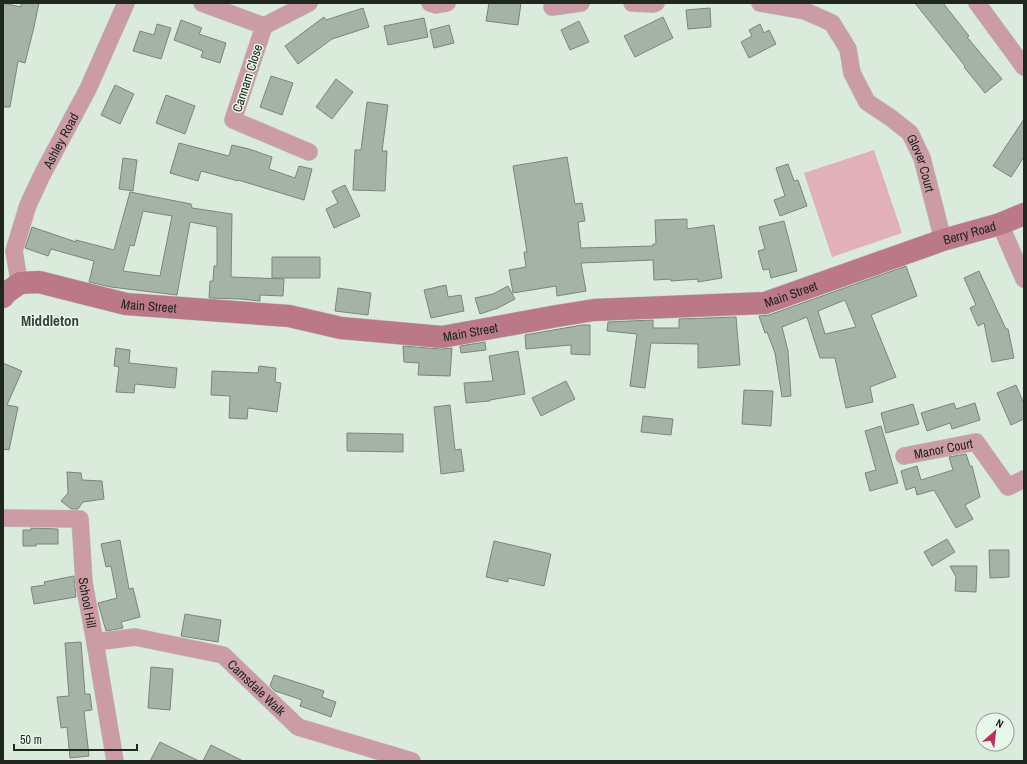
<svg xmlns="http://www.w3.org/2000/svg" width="1027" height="764" font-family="'Archivo Narrow',sans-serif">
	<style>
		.green { fill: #e1b0ba }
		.building { fill: #a4b3a5; stroke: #788779; fill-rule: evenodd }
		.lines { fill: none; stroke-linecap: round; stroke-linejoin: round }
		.street-casing { stroke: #b9c7b9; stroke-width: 18 }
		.secondary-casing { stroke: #b9c7b9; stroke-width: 23 }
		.street { stroke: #cb9ca6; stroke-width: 17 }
		.secondary { stroke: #bb7888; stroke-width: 22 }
		.labels { text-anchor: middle; stroke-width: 3; stroke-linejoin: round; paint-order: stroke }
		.street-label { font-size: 13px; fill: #202620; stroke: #e7f7e8 }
		.quarter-label { font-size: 15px; font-weight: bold; fill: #354235; stroke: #e7f7e8 }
	</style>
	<rect width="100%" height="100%" fill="#daeadb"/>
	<!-- green -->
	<path class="green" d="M874,150l28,83 -70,24 -28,-84z"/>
	<!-- building -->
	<path class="building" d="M3,3l18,4v-4h18l-5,24 -9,36 -7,-2 -8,46h-7z
		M489,3h32l-3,22 -32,-4z
		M915,3h28l26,33 -2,1 35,42 -17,14 -21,-26 1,-1z
		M363,8l6,19 -37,12 -34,25 -13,-18 39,-29 2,3z
		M710,8l1,19 -23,2 -2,-19z
		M663,17l10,21 -38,19 -11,-21z
		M424,18l4,19 -40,8 -4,-19z
		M181,20l21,8 -3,6 27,9 -6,20 -19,-6 2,-6 -29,-11z
		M579,21l10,21 -19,8 -9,-20z
		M157,24l14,4 -10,31 -28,-8 7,-20 14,4z
		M760,24l4,9 5,-3 7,14 -27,14 -8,-16 11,-6 -3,-6z
		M449,25l5,18 -20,5 -4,-18z
		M271,76l22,7 -11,32 -22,-8z
		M336,79l17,13 -21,27 -16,-12z
		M115,85l19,9 -14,30 -19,-9z
		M166,95l29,11 -10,28 -29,-11z
		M367,102l21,3 -6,46h5l-2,40 -32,-1 2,-40h6z
		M1024,119v38l-13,20 -18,-11z
		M179,143l50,13 3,-11 17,4 23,8 -3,12 26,9 4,-12 13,3 -8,31 -66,-20v1l-37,-10 -3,10 -28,-8z
		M567,157l8,47 7,-1 3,18 -7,1 3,26 72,-2v-2h3l-1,-24 32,-1v10l27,-4 8,53 -24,4v-3l-27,2v-2l-17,1 -1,-20 -72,3 5,28 -29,5 -1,-10 -43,7 -4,-23 17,-3 -2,-15h3l-14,-86z
		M123,158l14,2 -4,31 -14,-2z
		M788,164l6,17 4,-1 9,26 -27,10 -6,-16 11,-4 -9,-28z
		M345,185l15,31 -26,12 -8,-19 12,-6 -6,-12z
		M130,192l61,12 1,4 40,6 -1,63 53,2 -1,17 -23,-1v6l-19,-2 -32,-1 1,-17h3l1,-15h3v-39l-27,-5 -13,73 -66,-8 -22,-5 5,-21 -43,-12 -3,7 -23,-8 7,-21 44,15v-2l38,10zM143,211l29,5 -12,60 -37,-5 7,-26 4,1z
		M784,221l13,50 -26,7 -2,-9 -6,1 -5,-19 7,-2 -6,-22z
		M272,257h48v21h-48z
		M906,266l11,30 -46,19 25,62 -26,10 3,15 -27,6 -11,-50h-15l-13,-41 -25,10 6,24 3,45 -9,1 -7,-44 -8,-21 -2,1 -6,-17 10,-1zM845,300l11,27 -31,7 -7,-23z
		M979,271l27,58h2l6,29 -22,4 -8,-39 -6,3 -8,-18 6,-3 -12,-27z
		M446,285l2,12 13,-2 3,16 -33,7 -7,-28z
		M508,286l7,13 -17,9 -18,6 -5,-16 18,-4z
		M338,288l33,5 -3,22 -33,-4z
		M736,317l4,48 -42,3v-24l-47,-1 -6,45 -15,-2 7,-52 -30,-3 1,-9 45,-2v8h26v-9z
		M582,325h8v30l-19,-1v-9l-45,4 -1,-14z
		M485,342l1,8 -25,3 -1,-7z
		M403,346l38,3 11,-1 -2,28 -32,-1 1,-12 -15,-1z
		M116,348l14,2 -1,13 48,5 -2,20 -40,-4 -1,9 -18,-1 3,-25 -5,-1z
		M518,351l7,43 -35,6v1l-24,2 -2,-20 29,-2 -4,-25z
		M3,363l19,8 -15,34 11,2 -9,43 -6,-1z
		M259,366l17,2 -1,14 6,1 -4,29 -29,-4 -1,11 -18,-1 1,-22 -19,-1 1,-24 46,2z
		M566,381l9,18 -34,17 -9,-18z
		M1016,385l8,19v15l-13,6 -14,-32z
		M744,390l29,1 -2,35 -29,-2z
		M954,403l2,6 19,-6 5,17 -28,9 -2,-6 -23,8 -6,-18z
		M913,404l6,20 -33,9 -5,-20z
		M450,405l5,45 6,-1 3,22 -23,3 -7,-67z
		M643,416l30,3 -2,16 -30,-3z
		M881,426l17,57 -28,8 -5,-18 11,-3 -11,-39z
		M347,433l56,1v18l-56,-1z
		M966,454l4,12h2l8,31 -15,8 8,14 -17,9 -22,-38 -17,5 -2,-8 -9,3 -5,-19 16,-5 4,14 32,-10 -4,-13z
		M67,472l14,1 1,7 20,1 2,18 -21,3 -5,7h-7l-10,-8 7,-8z
		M31,528l27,1v15h-22v2h-13v-16h8z
		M947,539l8,13 -23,14 -8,-14z
		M120,540l9,49 4,-1 7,29 -19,5 2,6 -17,3 -8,-28 19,-5 -6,-32 -5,1 -5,-23z
		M494,541l57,13 -7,32 -36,-8v4l-22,-5z
		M989,550h20v27l-19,1z
		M950,566h27l-1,26 -21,-1 1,-14z
		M74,576l2,21 -42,7 -3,-17 14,-2 -1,-3z
		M185,614l36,6 -3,22 -37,-6z
		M81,642l4,52h5l2,16 -8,1 5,45 -19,2 -3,-31 -6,1 -4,-31 12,-1 -4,-53z
		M151,667l22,2 -3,41 -22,-2z
		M274,675l50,16 -2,6 14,5 -5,15 -31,-11 2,-6 -27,-9 -5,-5z
		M160,742l39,19h-49z
		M211,745l32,16h-40z"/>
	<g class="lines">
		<defs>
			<g id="street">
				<path d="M202,3l62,23 45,-23"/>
				<path d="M430,3l6,2 11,-2"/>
				<path d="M632,3l21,1 3,-1"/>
				<path id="s1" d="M760,3l45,8 27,12 16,26 4,24 15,29 24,16 19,15 12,25 21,82"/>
				<path d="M977,3l47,64"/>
				<path d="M552,7l29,-4"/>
				<path d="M264,26l-31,94 76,32"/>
				<path d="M1000,224l24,55"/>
				<path id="s2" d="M20,283l-2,-8 -4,-24 14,-46 14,-30 46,-86 38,-86"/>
				<path id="s3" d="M904,456l72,-14 32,45 16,-8"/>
				<path id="s4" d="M3,518l77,1 4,64 11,59 20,119"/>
				<path id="s5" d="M95,642l40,-5 88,18 75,72 114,34"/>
			</g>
			<g id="secondary">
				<path id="s6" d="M3,297l3,-4 14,-10 19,-1 87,22 163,12 52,12 101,9 115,-21 37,-6 171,-7 178,-63 57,-16 24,-10"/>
			</g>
		</defs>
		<!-- street casing -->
		<use href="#street" class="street-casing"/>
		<!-- secondary casing -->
		<use href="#secondary" class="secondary-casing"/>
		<!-- street -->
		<use href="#street" class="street"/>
		<!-- secondary -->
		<use href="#secondary" class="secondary"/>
	</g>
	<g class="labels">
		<!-- street labels -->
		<g class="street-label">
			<text transform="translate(247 78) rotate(-72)" y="5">Cannam Close</text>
			<text dy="5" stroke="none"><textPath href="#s2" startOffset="153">Ashley Road</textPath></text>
			<text dy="5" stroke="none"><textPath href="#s1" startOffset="248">Glover Court</textPath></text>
			<text dy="5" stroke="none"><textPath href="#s6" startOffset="991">Berry Road</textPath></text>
			<text dy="5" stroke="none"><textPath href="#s6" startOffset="802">Main Street</textPath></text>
			<text dy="5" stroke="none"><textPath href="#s6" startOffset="154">Main Street</textPath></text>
			<text dy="5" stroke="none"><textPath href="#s6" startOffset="478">Main Street</textPath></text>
			<text dy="5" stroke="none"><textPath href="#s3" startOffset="40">Manor Court</textPath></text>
			<text dy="5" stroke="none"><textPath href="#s4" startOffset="161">School Hill</textPath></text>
			<text dy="5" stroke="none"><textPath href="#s5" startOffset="177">Camsdale Walk</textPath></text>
		</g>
		<!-- quarter labels -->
		<g class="quarter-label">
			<text x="50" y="326">Middleton</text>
		</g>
	</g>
	<!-- border -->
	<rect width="1027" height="764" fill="none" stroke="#202620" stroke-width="8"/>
	<!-- north arrow -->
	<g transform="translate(995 732) rotate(28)"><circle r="19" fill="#e7f7e8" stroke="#97a398"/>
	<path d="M0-3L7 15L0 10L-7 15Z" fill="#bb2e61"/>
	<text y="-6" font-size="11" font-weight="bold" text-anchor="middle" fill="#202620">N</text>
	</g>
	<!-- scale -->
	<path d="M14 744v6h123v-6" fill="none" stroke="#202620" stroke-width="2"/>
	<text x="20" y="744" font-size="12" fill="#202620" stroke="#e7f7e8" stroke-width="3" paint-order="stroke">50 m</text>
</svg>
